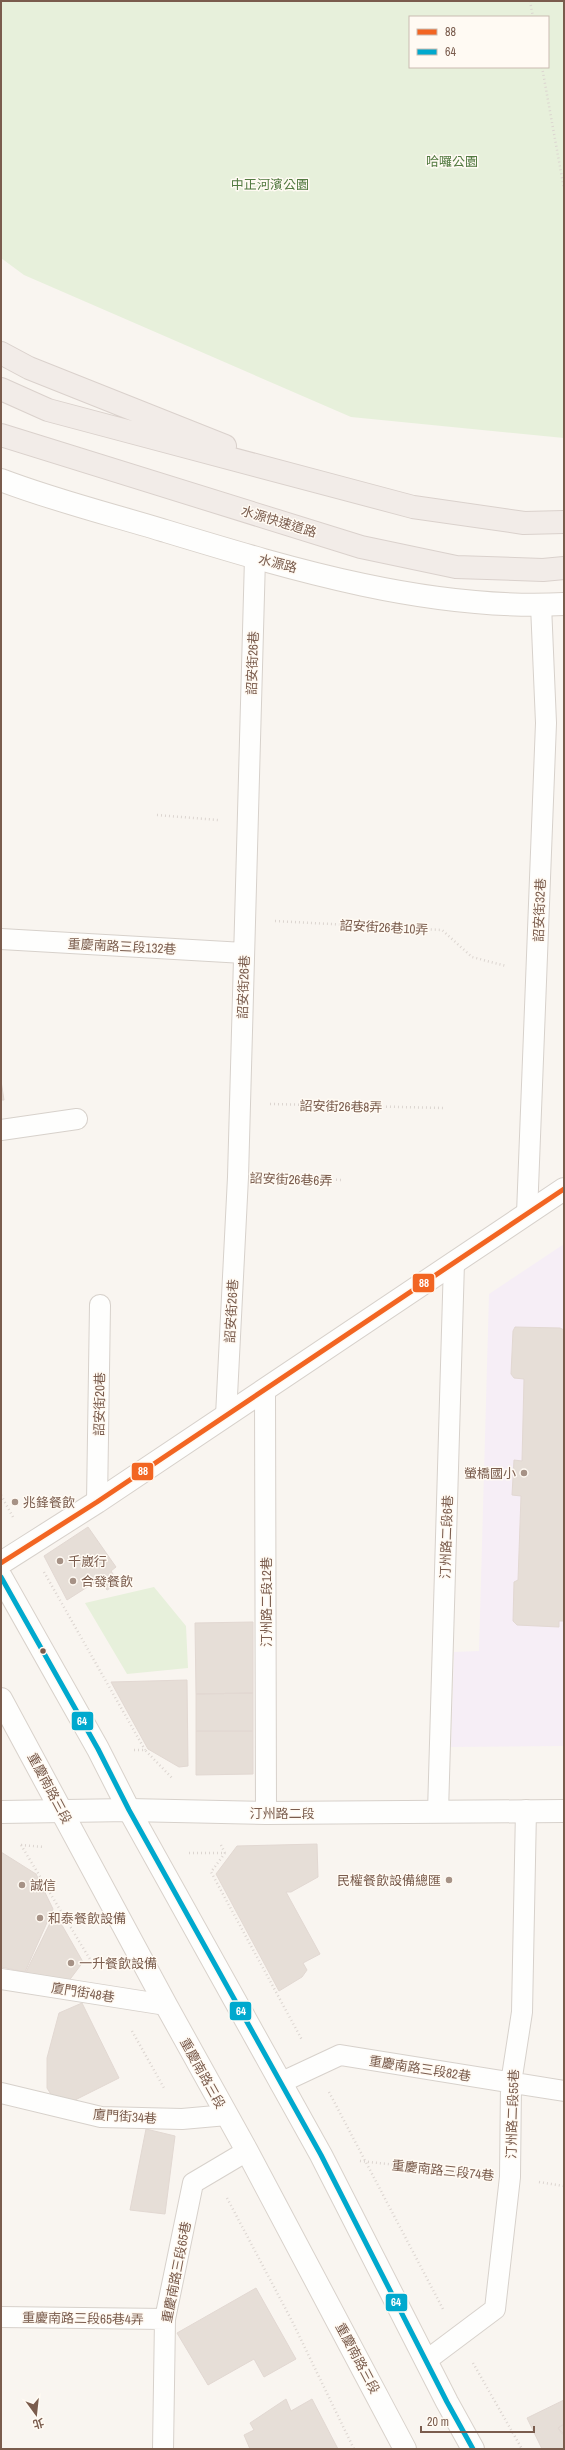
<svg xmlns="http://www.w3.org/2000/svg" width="565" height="2450" font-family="'Archivo Narrow','Noto Sans TC',sans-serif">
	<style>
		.education { fill: #f6eef6 }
		.green { fill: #e7f0db; fill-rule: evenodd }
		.building { fill: #e6ded7; stroke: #e2d8d2 }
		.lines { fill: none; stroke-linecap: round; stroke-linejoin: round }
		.service-casing { stroke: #d7d1cb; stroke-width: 22 }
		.minor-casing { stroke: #d7d1cb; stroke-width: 24 }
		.tertiary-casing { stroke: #d7d1cb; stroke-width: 24 }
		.secondary-casing { stroke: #d9d2cb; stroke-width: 24 }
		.trunk-casing { stroke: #dad1cc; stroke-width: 24 }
		.path { stroke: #dcd5d0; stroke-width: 2.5; stroke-dasharray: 1 3; stroke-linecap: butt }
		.service { stroke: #fefefd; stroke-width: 20 }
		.minor { stroke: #fefefd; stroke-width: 22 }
		.tertiary { stroke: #fefefd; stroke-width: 22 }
		.secondary { stroke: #fefefd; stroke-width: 22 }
		.trunk { stroke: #f2ece8; stroke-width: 22 }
		.bus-1-casing { stroke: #fffaf3; stroke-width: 8 }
		.bus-2-casing { stroke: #fffaf3; stroke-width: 8 }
		.bus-1 { stroke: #f26522; stroke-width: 5 }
		.bus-2 { stroke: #00a9ce; stroke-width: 5 }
		.poi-dot { fill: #a69286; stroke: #fffaf3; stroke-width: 1.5 }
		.bus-dot { fill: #7a5c4d; stroke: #fffaf3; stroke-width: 1.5 }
		.labels { text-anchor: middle; stroke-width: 3; stroke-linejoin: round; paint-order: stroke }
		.park-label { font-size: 13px; fill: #537a41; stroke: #fffaf3 }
		.street-label { font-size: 13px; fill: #7a5c4d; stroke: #fffaf3 }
		.poi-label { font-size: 13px; fill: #7a5c4d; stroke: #fffaf3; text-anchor: start }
		.line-badge { stroke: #fffaf3; stroke-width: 1.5 }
		.badge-label { font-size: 11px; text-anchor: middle; font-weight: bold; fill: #fff }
	</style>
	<rect width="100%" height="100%" fill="#f9f5f0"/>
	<!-- education -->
	<path class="education" d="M564,1244v502l-113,1 3,-95 25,-1 10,-357z"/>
	<!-- green -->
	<path class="green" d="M1,1h563v437l-213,-21 -327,-142 -23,-17zM410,17h138v50h-138z
		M154,1587l32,39 2,42 -61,6 -42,-71z"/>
	<!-- building -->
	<path class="building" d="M1,1081l3,19h-3z
		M515,1327l45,1 4,2v291h-5v6l-42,-2 -4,-4 1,-39 4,-2 3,-84 -9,-1 2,-35 8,1 2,-82 -10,-1 -3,-4 2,-43z
		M88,1527l28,40 -5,4 8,12 -12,7 -7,-11 -33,21 -23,-44z
		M253,1622v71l-57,1 -1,-71z
		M187,1680l1,86 -9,1 -31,-18 -37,-67z
		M253,1693v38h-57v-37z
		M196,1731h57v43l-57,1z
		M317,1844l1,33 -27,15h-5l34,62 -17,9 4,7 -5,7 -23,14 -63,-117 21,-28z
		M1,1852l35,22 17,35 -28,63 -24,-5z
		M55,1913l28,49 -15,20 -43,-8z
		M82,2003l37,75 -48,24 -19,-6 -5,-8v-30l12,-45z
		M146,2129l29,7 -10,78 -35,-4z
		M256,2288l40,71 -32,18 -10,-18 -46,26 -31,-52z
		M286,2399l5,12 21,-12 26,50h-88l-6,-14 10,-5 -4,-7z
		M564,2400v24l-6,4 6,6v15h-22l-15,-31z
		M564,2424v10h-2l-4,-6z"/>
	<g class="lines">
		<defs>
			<path id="service" d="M1,939l243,14
				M1,1130l76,-11
				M527,1214l19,-491 -5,-118
				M265,1391l1,422
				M226,1416l12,-239 17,-619
				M97,1502l3,-197
				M438,1812l16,-550
				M1,1979l165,26
				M280,2083l60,-28 224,36
				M1,2093l100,24 81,2 45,-4
				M1,2317l164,2
				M427,2360l68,-51 15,-132 1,-94 11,-71 4,-202
				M163,2449l2,-130 28,-136 54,-32"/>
			<path id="minor" d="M1,1563l96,-61 467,-313"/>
			<path id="tertiary" d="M1,1812l128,-2 137,3 298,-2"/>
			<path id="secondary" d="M1,480c52,20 108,34 161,50 129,39 266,81 402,74
				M1,1577l97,172 31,61 192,345 126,247 26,47
				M1,1699l165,306 81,146 158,298"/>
			<path id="trunk" d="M1,353l28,15 196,78
				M1,389l47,21 365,97 111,16 40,-1
				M1,435l360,112 95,20 87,3 21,-2"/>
		</defs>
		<!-- service casing -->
		<use href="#service" class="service-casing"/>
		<!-- minor casing -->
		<use href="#minor" class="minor-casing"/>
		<!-- tertiary casing -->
		<use href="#tertiary" class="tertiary-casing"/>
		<!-- secondary casing -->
		<use href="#secondary" class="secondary-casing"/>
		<!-- trunk casing -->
		<use href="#trunk" class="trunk-casing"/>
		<!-- path -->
		<path class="path" d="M530,1l3,16
			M542,67l22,122
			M157,815l61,5
			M275,921l167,9 30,27 34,9
			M270,1104l174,4
			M268,1178l76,2
			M1,1495l13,24
			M44,1572l101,178
			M134,1750h11l28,29
			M21,1845l70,116
			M21,1845l23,2
			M189,1853h36l-5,-10
			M225,1853l-14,19 91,168
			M132,2031l32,57
			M329,2092l114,217
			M360,2161l120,13
			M539,2182l25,4
			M227,2198l65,123 62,128
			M473,2363l49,86"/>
		<!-- service -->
		<use href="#service" class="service"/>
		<!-- minor -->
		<use href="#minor" class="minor"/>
		<!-- tertiary -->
		<use href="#tertiary" class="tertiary"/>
		<!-- secondary -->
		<use href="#secondary" class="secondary"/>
		<!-- trunk -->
		<use href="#trunk" class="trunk"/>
		<defs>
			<path id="bus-1" d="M1,1563l96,-61 467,-313"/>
			<path id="bus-2" d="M1,1577l97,172 31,61 192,345 126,247 26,47"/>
		</defs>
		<!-- bus-1 casing -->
		<use href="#bus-1" class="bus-1-casing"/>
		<!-- bus-2 casing -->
		<use href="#bus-2" class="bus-2-casing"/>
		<!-- bus-1 -->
		<use href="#bus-1" class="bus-1"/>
		<!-- bus-2 -->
		<use href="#bus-2" class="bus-2"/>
	</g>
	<!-- markers -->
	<g class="poi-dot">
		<circle cx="524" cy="1473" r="4"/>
		<circle cx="15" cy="1502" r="4"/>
		<circle cx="60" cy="1561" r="4"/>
		<circle cx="73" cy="1581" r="4"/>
		<circle cx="449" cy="1880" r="4"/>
		<circle cx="22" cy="1885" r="4"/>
		<circle cx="40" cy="1918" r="4"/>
		<circle cx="71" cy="1963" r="4"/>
	</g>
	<circle class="bus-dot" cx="43" cy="1651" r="3.5"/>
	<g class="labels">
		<!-- park labels -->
		<g class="park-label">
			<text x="452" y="166">哈囉公園</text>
			<text x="270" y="189">中正河濱公園</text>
		</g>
		<!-- street labels -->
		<g class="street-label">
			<text transform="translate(279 521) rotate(17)" y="5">水源快速道路</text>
			<text transform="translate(278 563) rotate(14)" y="5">水源路</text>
			<text transform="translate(252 663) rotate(-88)" y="5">詔安街26巷</text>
			<text transform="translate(539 910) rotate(-88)" y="5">詔安街32巷</text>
			<text transform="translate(384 927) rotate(3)" y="5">詔安街26巷10弄</text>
			<text transform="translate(122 946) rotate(3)" y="5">重慶南路三段132巷</text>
			<text transform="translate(243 987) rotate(-88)" y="5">詔安街26巷</text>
			<text transform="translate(341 1106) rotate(1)" y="5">詔安街26巷8弄</text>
			<text transform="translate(291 1179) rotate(2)" y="5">詔安街26巷6弄</text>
			<text transform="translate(231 1311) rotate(-87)" y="5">詔安街26巷</text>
			<text transform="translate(99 1404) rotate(-89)" y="5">詔安街20巷</text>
			<text transform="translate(446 1537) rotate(-88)" y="5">汀州路二段6巷</text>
			<text transform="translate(266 1602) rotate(-90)" y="5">汀州路二段12巷</text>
			<text transform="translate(50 1788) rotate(62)" y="5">重慶南路三段</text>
			<text x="282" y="1818">汀州路二段</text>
			<text transform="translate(83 1992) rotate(9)" y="5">廈門街48巷</text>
			<text transform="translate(420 2068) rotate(9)" y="5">重慶南路三段82巷</text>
			<text transform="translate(203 2073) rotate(61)" y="5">重慶南路三段</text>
			<text transform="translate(512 2114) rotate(-88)" y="5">汀州路二段55巷</text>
			<text transform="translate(125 2116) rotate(4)" y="5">廈門街34巷</text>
			<text transform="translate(443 2170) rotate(6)" y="5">重慶南路三段74巷</text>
			<text transform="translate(176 2272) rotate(-79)" y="5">重慶南路三段65巷</text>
			<text transform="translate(83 2318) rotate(1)" y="5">重慶南路三段65巷4弄</text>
			<text transform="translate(358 2358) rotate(62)" y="5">重慶南路三段</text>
		</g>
		<!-- poi labels -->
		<g class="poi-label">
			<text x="516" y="1478" text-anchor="end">螢橋國小</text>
			<text x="23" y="1507">兆鋒餐飲</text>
			<text x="68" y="1566">千崴行</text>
			<text x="81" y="1586">合發餐飲</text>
			<text x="441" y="1885" text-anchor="end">民權餐飲設備總匯</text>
			<text x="30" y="1890">誠信</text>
			<text x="48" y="1923">和泰餐飲設備</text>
			<text x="79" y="1968">一升餐飲設備</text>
		</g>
	</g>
	<g class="line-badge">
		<rect x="412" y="1273" width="23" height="20" rx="4" fill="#f26522"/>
		<rect x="131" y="1462" width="23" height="19" rx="4" fill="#f26522"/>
		<rect x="71" y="1711" width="23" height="20" rx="4" fill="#00a9ce"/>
		<rect x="229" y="2001" width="23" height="20" rx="4" fill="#00a9ce"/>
		<rect x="385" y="2293" width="23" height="19" rx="4" fill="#00a9ce"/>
	</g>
	<g class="badge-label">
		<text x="424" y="1287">88</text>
		<text x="143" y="1475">88</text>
		<text x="82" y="1725">64</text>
		<text x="241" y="2015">64</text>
		<text x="396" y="2306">64</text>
	</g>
	<!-- border -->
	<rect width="565" height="2450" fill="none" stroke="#7a5c4d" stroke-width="4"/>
	<!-- legend -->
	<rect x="409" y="16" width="140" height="52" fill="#fffaf3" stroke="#cabbb1"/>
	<rect x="417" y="29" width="20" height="6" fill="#f26522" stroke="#cabbb1"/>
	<text x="445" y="36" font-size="12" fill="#7a5c4d">88</text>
	<rect x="417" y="49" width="20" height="6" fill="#00a9ce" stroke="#cabbb1"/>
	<text x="445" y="56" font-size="12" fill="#7a5c4d">64</text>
	<!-- north arrow -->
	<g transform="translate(36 2414) rotate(165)" stroke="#fffaf3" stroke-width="3" paint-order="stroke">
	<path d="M0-3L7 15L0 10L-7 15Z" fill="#7a5c4d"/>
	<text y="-6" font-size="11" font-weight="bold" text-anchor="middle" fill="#7a5c4d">北</text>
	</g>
	<!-- scale -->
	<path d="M421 2426v6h113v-6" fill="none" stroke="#7a5c4d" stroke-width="2"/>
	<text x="427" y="2426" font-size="12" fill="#7a5c4d" stroke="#fffaf3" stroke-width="3" paint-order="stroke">20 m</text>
</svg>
